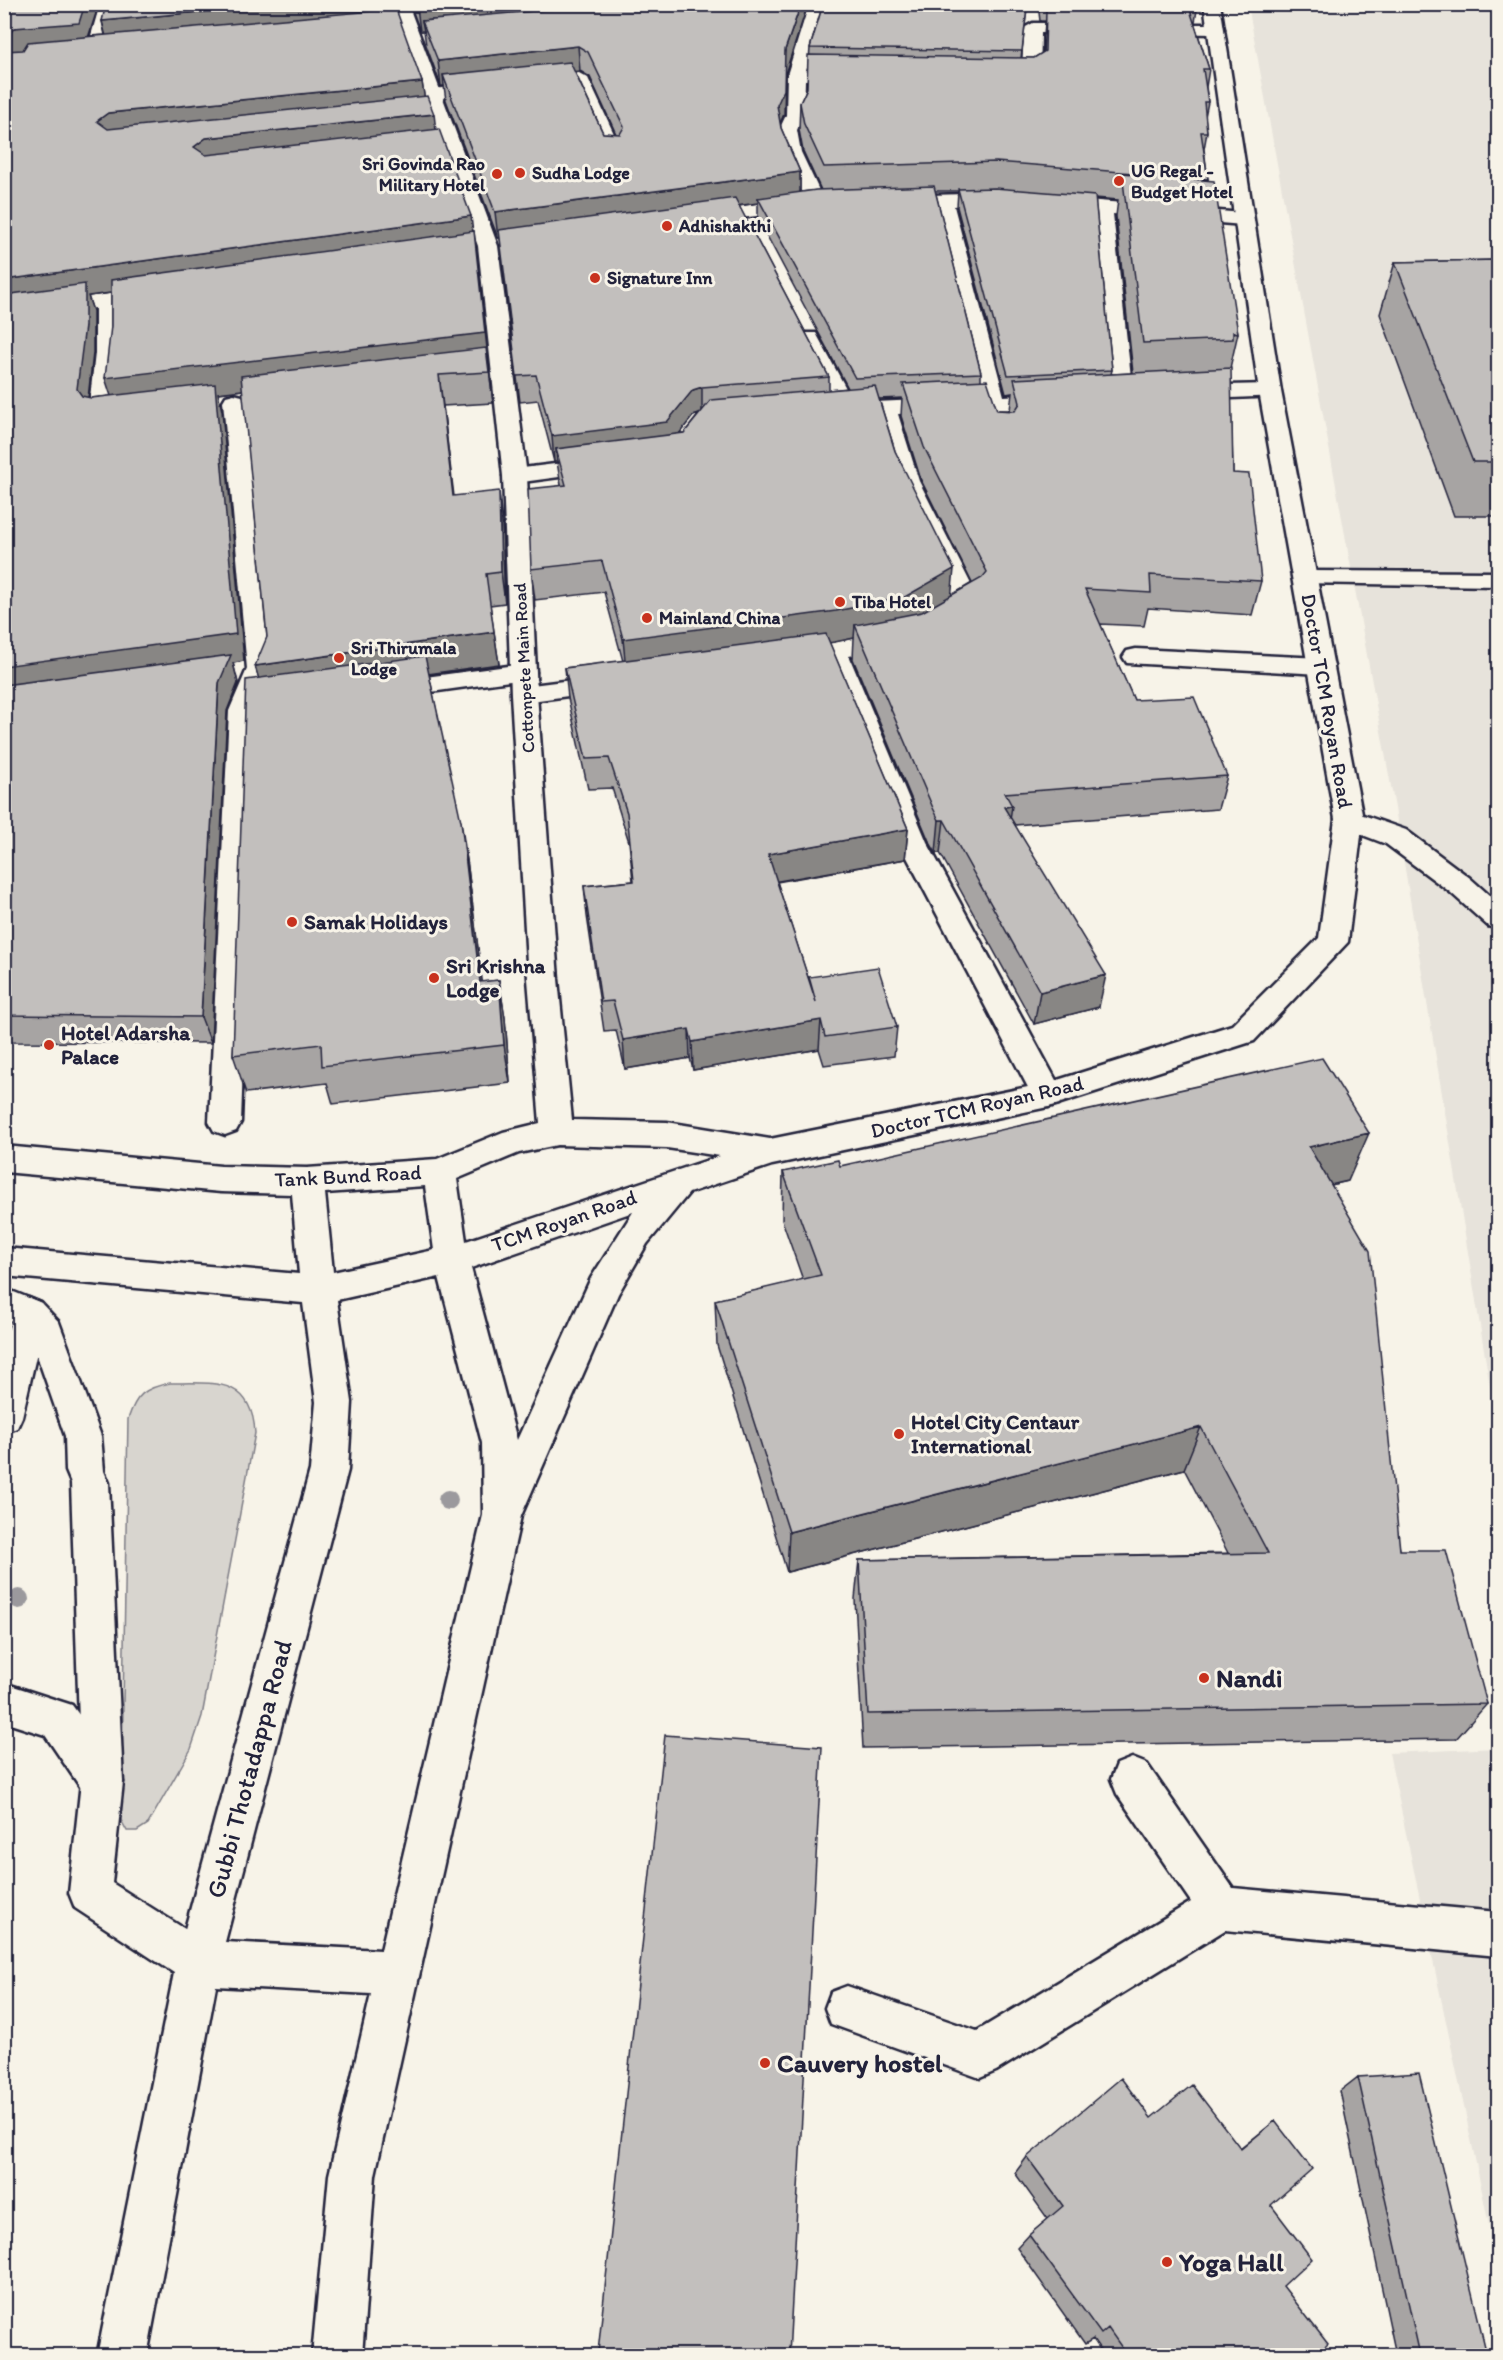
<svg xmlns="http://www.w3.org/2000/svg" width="1503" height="2360" font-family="Itim,sans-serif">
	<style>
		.built { fill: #e7e3db }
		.green { fill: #d8d5cf; stroke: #7d7c85; stroke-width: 1.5 }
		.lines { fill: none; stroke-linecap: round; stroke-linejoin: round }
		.minor-casing { stroke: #22223b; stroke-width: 5 }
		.major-casing { stroke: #22223b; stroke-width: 5 }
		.minor { fill: #f7f3e8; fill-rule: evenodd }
		.major { fill: #f7f3e8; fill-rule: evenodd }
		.tree { fill: #9b999d }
		.wall { fill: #a7a4a3; stroke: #22223b; stroke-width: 1.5; fill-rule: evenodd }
		.shaded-wall { fill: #888684; stroke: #22223b; stroke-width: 1.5 }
		.building { fill: #c2bfbd; stroke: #22223b; stroke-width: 1.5 }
		.poi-dot { fill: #c8321e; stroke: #f7f3e8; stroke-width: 2 }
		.labels { text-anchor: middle; stroke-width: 6; stroke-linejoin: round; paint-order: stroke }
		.far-poi-label { font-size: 18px; font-weight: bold; fill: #22223b; stroke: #f7f3e8; text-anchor: start }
		.far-street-label { font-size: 18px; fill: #22223b; stroke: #f7f3e8 }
		.street-label { font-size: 21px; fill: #22223b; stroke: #f7f3e8 }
		.poi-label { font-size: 21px; font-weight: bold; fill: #22223b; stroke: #f7f3e8; text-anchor: start }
		.near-poi-label { font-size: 26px; font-weight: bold; fill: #22223b; stroke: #f7f3e8; text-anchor: start }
		.near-street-label { font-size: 26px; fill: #22223b; stroke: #f7f3e8 }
	</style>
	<rect width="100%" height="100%" fill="#f7f3e8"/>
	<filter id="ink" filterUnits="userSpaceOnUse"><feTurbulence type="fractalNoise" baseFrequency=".0167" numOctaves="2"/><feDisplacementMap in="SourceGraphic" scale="12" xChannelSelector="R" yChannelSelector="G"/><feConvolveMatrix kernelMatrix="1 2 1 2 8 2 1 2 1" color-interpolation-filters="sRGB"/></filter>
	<g filter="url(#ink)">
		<!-- built -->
		<path class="built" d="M1248,5h250v1430l-103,-627z
			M1498,1748v519l-109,-514z"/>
		<!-- green -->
		<path class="green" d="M170,1383c44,0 82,-6 85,50l-53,283 -11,33 -43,75 -11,7h-10l-6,-11 7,-401c8,-24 16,-31 42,-36z"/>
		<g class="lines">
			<defs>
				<path id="minor" d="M100,4h17l-13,49 -9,5 -9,-5z
					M809,4h17l-20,66h46l9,5 -9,5h-47l-1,35 -7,15 4,22 24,51 -10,6 -116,14 -7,-2 -3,-4 3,-4 7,-2 104,-13 -20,-46 -4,-22 7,-15 1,-40z
					M1033,23h56l9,5 -9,5h-48l-1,45 -3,4h-38l-3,-4 3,-4 23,-1 2,-45z
					M1153,24h62l9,5 -9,5 -68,-1 -3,-4z
					M579,73l9,5 35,75 -2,4h-14l-2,-4 -32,-69 -140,15 -9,-5 9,-5z
					M1003,193l10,6 -3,4 -56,3 50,190 52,-3 8,2 3,5 -3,5 -56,4 4,16 -3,5h-16l-7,-20 -88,4 21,67 62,123c-9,13 -33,23 -48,19l-4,-5 4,-5 21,-12 -59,-120 -19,-66h-46l-3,-5 6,-5 -36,-67 3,-5h16l38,70 129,-6 -48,-190 -42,1 -10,-6 10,-6z
					M1051,197l192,16 7,2 3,4 -3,4 -7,2 -130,-11 20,181 -3,5h-16l-3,-5 -17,-183 -50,-5 -3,-4 3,-4z
					M154,288l7,2 3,4 -3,4 -45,7 1,48 -6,55h22l3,5 -3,5c-13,3 -29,6 -42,3l-3,-5 7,-63v-45l-91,12v-12z
					M1270,384l8,2 3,5 -3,5 -93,4 -8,-2 -3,-5 3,-5 8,-2z
					M234,394l8,2 3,5 28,268 -13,31 29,-4 9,2 4,6 -4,6 -43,8 -14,404 -5,9 -11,4 -11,-4 -5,-9 20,-411 18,-42 -24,-268 3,-5z
					M603,458l8,2 4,5 -4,5 -96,13 -8,-2 -4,-5 4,-5 8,-2z
					M1305,571l193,1v14l-202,-3 -3,-5 3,-5z
					M899,631l9,2 4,6 -4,6 -59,11 78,186 137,253 -5,9 -11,3 -11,-3 -5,-9 -133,-253 -74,-182 -35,6 -9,-2 -4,-6 4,-6 9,-2z
					M1136,649l185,9 9,2 4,6 -4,6 -9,2 -194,-11 -4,-6 4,-6z
					M523,664l9,2 4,6 -4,6 -144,20 -9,-2 -4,-6 4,-6 9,-2z
					M611,675l9,2 4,6 -4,6 -96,13 -9,-2 -4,-6 4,-6 9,-2z
					M1349,810l57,20 64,48 28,25v26l-10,-3 -38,-34 -64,-48 -47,-18 -4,-7 4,-7z
					M29,1298l12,5 5,10 -24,104 -5,11 -13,5v-91l13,-39z
					M4,1683l68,22 45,62 6,15 -6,15 -15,6 -15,-6 -42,-62 -41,-13z
					M1132,1758l15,6 86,124 265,24v44l-273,-26 -229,141 -16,7 -149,-54 -6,-16 6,-16 16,-6 130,45 214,-129 -74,-108 -6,-15 6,-15z"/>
				<path id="major" d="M391,4h17l90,242 29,230 10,218 21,285 14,141 95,2 103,17 278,-56 184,-58 87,-87 16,-119 -76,-428 -55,-387h16l61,387 82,428 -15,123 -94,99 -206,66 -276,58 -83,28 -42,51 -29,50 -97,222 -146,659 -13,181h-50l17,-181 42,-181 -155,-8 -69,370h-50l77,-383 -99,-65 -6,-15 12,-111 -10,-299 -5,-12 -1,-35 -33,-95 -15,-18 -13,-5v-30l37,15 18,19 42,114 3,35 5,12 14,299 -11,101 73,46 125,-459 6,-68 -13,-99 -299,-27v-28l295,26 -7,-80 -71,-2 -217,-20v-26l217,20 86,2 130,-9 66,-27 37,-9 -12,-144 -17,-285 -8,-218 -25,-230zM557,1145l110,3 53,8 -254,85 -9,-62 62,-26zM425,1186l9,64 -101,22 -8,-79zM633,1212l-42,66 -74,162 -46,-172zM439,1277l43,166 1,72 -102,435 -156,-8 123,-472 4,-68 -15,-102z"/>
			</defs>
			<!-- minor casing -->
			<use href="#minor" class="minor-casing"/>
			<!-- major casing -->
			<use href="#major" class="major-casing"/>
			<!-- minor -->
			<use href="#minor" class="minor"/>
			<!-- major -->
			<use href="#major" class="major"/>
		</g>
		<!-- trees -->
		<g class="tree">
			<circle cx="448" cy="1500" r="10"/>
			<circle cx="19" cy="1599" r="10"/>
		</g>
		<!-- wall -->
		<path class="wall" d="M4,4h95l-10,32 16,-1 -3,-14 291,-12 29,73 2,14 49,135 4,27 16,145 -50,3 11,90 48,27 3,80 -15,2 9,59 -70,10 38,186 15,122 17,-2 6,38 5,65 -177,21 -6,-21 -81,10 -13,-38 26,-376 8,-42 -24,-247 -25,3 4,18 22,250 -11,2 5,20 -11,28 -16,332 -207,-1zM111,293v103l-20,2h-3l5,-45v-42l-5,-15z
			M410,4h398l-23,70 -1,40 -4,8 1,6 19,44v20l21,-2 -18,-39 -4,-21 1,-27 7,-15 3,-40 13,-44h198v3l6,1 -6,50h13l9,-5 2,-32h-5l-2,-17h160l-3,18h-1l15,47 -3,18 2,15 -3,15 2,15 -3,17 4,31 30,153 -8,35 3,105 28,108 -9,34 -104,-7 -4,18 -44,-2 34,76 93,76 -9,33 -203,16 84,182 -65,17 -94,-171h-4l-7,-12 -76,-182 1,-21 -25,4 79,187 -3,30 -128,23 32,99v-4l88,50 -3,29 -70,9 -5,-16 -126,21 -3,-12 -65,11 -9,-39 -12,1 -17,-115 -3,-30 49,-5 -4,-39 -17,-54 -24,1 -20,-91 -3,-30 58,-7 -19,-69 -69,8 -4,-31 30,-84 -4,-23h-3l-16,-62 -18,2 -20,-164h-2l-52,-138 -2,-14h-3l-15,-41 -2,-14h-4zM580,71l10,6 26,57 -13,-1 -28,-61zM935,191h23l-1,16 49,187 6,-1 -2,17h-13l-16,-30v-7zM1095,198l23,2 -2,16 17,157 -22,1 1,-4zM758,203v16l90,169 -19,2v-13l-90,-171zM902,398l-1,18 20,64 51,103 -20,12 -57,-144 -16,-52zM699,414l-15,19h-5l14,-17z
			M1498,260v256h-44l-74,-202 15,-52z
			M840,1166l508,15 -17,4 69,365 87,154 -31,35 -593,9 -8,-149 4,-39 369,-7 -44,-84 -397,103 -70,-227 -2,-45 88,-20 -21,-60 1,-48z
			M1498,1755v34l-7,-26z
			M1358,2077l129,278h-91l-56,-264z
			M1151,2118l89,31 35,-28 -4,84 12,81 33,69h-212l-11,-16 -8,5 -68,-96 12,-13 19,-16 -33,-46 12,-16z
			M598,2352l191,3h-188z"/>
		<!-- shaded-wall -->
		<path class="shaded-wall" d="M85,4h14l-14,43 -81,15v-25l10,-9z
			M286,4h106l2,15 -286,26 -6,-24z
			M445,4h259l-282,17 2,10h-4l-3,-24z
			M801,4h7l-23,70 -1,40 -7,16v-25l8,-55z
			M578,46l2,25 -133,14 -4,-10 1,11h-3l-3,-25z
			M422,82l4,25 -322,40 -7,-26 11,-8z
			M434,114l3,25 -237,34 -6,-26 12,-9z
			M800,172v25l-42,1v5l-260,35 -3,-26z
			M471,216l3,26 -386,54 5,15v42l-7,63 -82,-108v-28z
			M474,231l19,172 -5,-43 -270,33 4,18 22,250 -11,2 5,20 -11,28 -16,332 -10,-26 18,-334 -215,12v-29l110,-261 -9,-27z
			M439,375l4,31 14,121 -4,-31z
			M702,387v26l-9,3 -25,32 -112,1 1,13h-3l-2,-26z
			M499,491l3,32 3,80 -4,-31z
			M954,569l-3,31 -51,29 -45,-4 -1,13 -19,4 -209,28 -3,-31z
			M494,632l5,32 -235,33 -9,-31z
			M1012,806l-5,33 -3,-32z
			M939,820h5l-4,33h-4z
			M461,821l6,39 20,160 -7,-38z
			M908,829l-3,30 -138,24 1,-29z
			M1106,975l-7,32 -65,17 6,-32z
			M499,980l6,38 5,65 -6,-38z
			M821,1020l-2,29 -126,21 -1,-28z
			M689,1029l1,29 -65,11 -2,-29z
			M1369,1133l-21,48 -58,13 19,-47z
			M1201,1427l-17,42 -397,103 2,-40z"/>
		<!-- building -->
		<path class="building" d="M4,4h81l-6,19 -65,5 -6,8 -4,1z
			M106,4h179l-183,17z
			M416,4h29l-28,3z
			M612,4h189l-16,46 -1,40 -7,15 4,23 19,44 -305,40 -52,-137 127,-13 33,71 17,1 4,-7 -36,-75 -10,-6 -140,15 -16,-40z
			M823,4h99l105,4 -5,43 -212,-3z
			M396,9l26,73 -314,31 -11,8 11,8 319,-33 7,18 -228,24 -12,9 12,8 233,-26 32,87 -467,64v-229l19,-1 5,-8z
			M1046,9l144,1 19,59h-6l5,33h-4l3,30h-6l7,47 -212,-17 -172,5 -20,-43 -4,-21 7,-15 1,-33 226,3 11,-7z
			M1122,173l92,8 24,152 -5,-1v7l-90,4z
			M934,186l47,187 -126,5 -97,-180 58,-8z
			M995,188l100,8 17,174 -104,5 -50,-186z
			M735,198l94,179 -127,10 -9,3 -26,32 -115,14 -16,-61 -19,1 -18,-146z
			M474,231l11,102 -380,45 6,-52v-46z
			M1498,260v202h-25l-78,-200z
			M85,284v42l-8,63 5,7 9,2 124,-14 21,250 -232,32v-371z
			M486,348l3,24 -50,3 14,121 46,-5 2,81 -15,2 8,58 -239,34 12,-29 -26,-261z
			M1231,368l2,105 16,1 12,107 -111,-6 1,18 -66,-4 49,111 60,-3 33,79 -222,17 7,13 -8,1 102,168 -66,17 -96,-172h-5l-6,-12 -78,-183 67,-13 60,-34 5,-6 -63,-125 -21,-63 84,-4 10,30 18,1 5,-8 -6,-24z
			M875,386l20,65 59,118 -51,29 -67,13 -213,28 -21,-78 -71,8 -3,-80 38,-4 -10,-36 128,-16 27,-33z
			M826,634l82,195 -140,25 48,148 -7,-25 69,-10 19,60 -72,10 -4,-17 -129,22 -3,-13 -66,11 -10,-39 -12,1 -17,-116 50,-5 -7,-68 -18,-55 -23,1 -21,-91z
			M231,655l-12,28 -18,334 -197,-2v-330z
			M425,656l36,165 19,161 19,-2 5,65 -182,21 -1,-22 -88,11 13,-375z
			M1322,1058l47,75 -60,14 61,104 30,299h46l41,154 -619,10 -9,-154 409,-7 -67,-126 -412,105 -74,-232 106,-25 -38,-103 55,-12 2,6z
			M665,1735l157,12 -33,608h-150l-41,-3z
			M1419,2073l68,282h-67l-62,-278z
			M1121,2078l30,40 41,-33 49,64 34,-28 37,48 -41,36 41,54 -29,27 45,58 -12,11h-189l-19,-27 -7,6 -72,-99 34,-29 -36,-49z"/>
	</g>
	<!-- markers -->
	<g class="poi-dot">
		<circle cx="520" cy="173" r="6"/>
		<circle cx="497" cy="174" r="6"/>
		<circle cx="1119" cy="181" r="6"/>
		<circle cx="667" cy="226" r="6"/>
		<circle cx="595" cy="278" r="6"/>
		<circle cx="840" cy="602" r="6"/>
		<circle cx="647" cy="618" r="6"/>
		<circle cx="339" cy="658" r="6"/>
		<circle cx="292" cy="922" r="6"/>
		<circle cx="434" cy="978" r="6"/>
		<circle cx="49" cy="1045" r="6"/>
		<circle cx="899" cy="1434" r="6"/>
		<circle cx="1204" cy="1678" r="6"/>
		<circle cx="765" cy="2063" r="6"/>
		<circle cx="1167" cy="2262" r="6"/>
	</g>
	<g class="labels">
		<!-- far-poi labels -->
		<g class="far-poi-label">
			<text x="485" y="170" text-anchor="end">Sri Govinda Rao<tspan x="485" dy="21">Military Hotel</tspan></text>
			<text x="1131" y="177">UG Regal -<tspan x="1131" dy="21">Budget Hotel</tspan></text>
			<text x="532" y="179">Sudha Lodge</text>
			<text x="679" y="232">Adhishakthi</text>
			<text x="607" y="284">Signature Inn</text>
			<text x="852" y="608">Tiba Hotel</text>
			<text x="659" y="624">Mainland China</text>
			<text x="351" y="654">Sri Thirumala<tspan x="351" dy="21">Lodge</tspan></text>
		</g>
		<!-- far-street labels -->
		<g class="far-street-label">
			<text transform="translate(524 668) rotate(-93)" y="6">Cottonpete Main Road</text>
		</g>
		<!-- street labels -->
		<g class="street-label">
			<text transform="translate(1327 701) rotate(80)" y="7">Doctor TCM Royan Road</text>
			<text transform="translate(977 1107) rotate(-13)" y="7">Doctor TCM Royan Road</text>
			<text transform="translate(348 1176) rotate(-3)" y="7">Tank Bund Road</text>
			<text transform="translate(564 1221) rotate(-19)" y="7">TCM Royan Road</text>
		</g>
		<!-- poi labels -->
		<g class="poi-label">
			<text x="304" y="929">Samak Holidays</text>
			<text x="446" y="973">Sri Krishna<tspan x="446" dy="24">Lodge</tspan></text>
			<text x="61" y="1040">Hotel Adarsha<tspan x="61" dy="24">Palace</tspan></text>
			<text x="911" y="1429">Hotel City Centaur<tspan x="911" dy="24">International</tspan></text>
		</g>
		<!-- near-poi labels -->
		<g class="near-poi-label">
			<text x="1216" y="1687">Nandi</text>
			<text x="777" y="2072">Cauvery hostel</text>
			<text x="1179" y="2271">Yoga Hall</text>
		</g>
		<!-- near-street labels -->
		<g class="near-street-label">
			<text transform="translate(249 1769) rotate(-75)" y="9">Gubbi Thotadappa Road</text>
		</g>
	</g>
	<!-- margin -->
	<rect width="1503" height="2360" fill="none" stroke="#f7f3e8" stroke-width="24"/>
	<rect x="12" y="12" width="1479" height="2336" fill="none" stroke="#22223b" stroke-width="2" filter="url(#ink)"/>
</svg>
